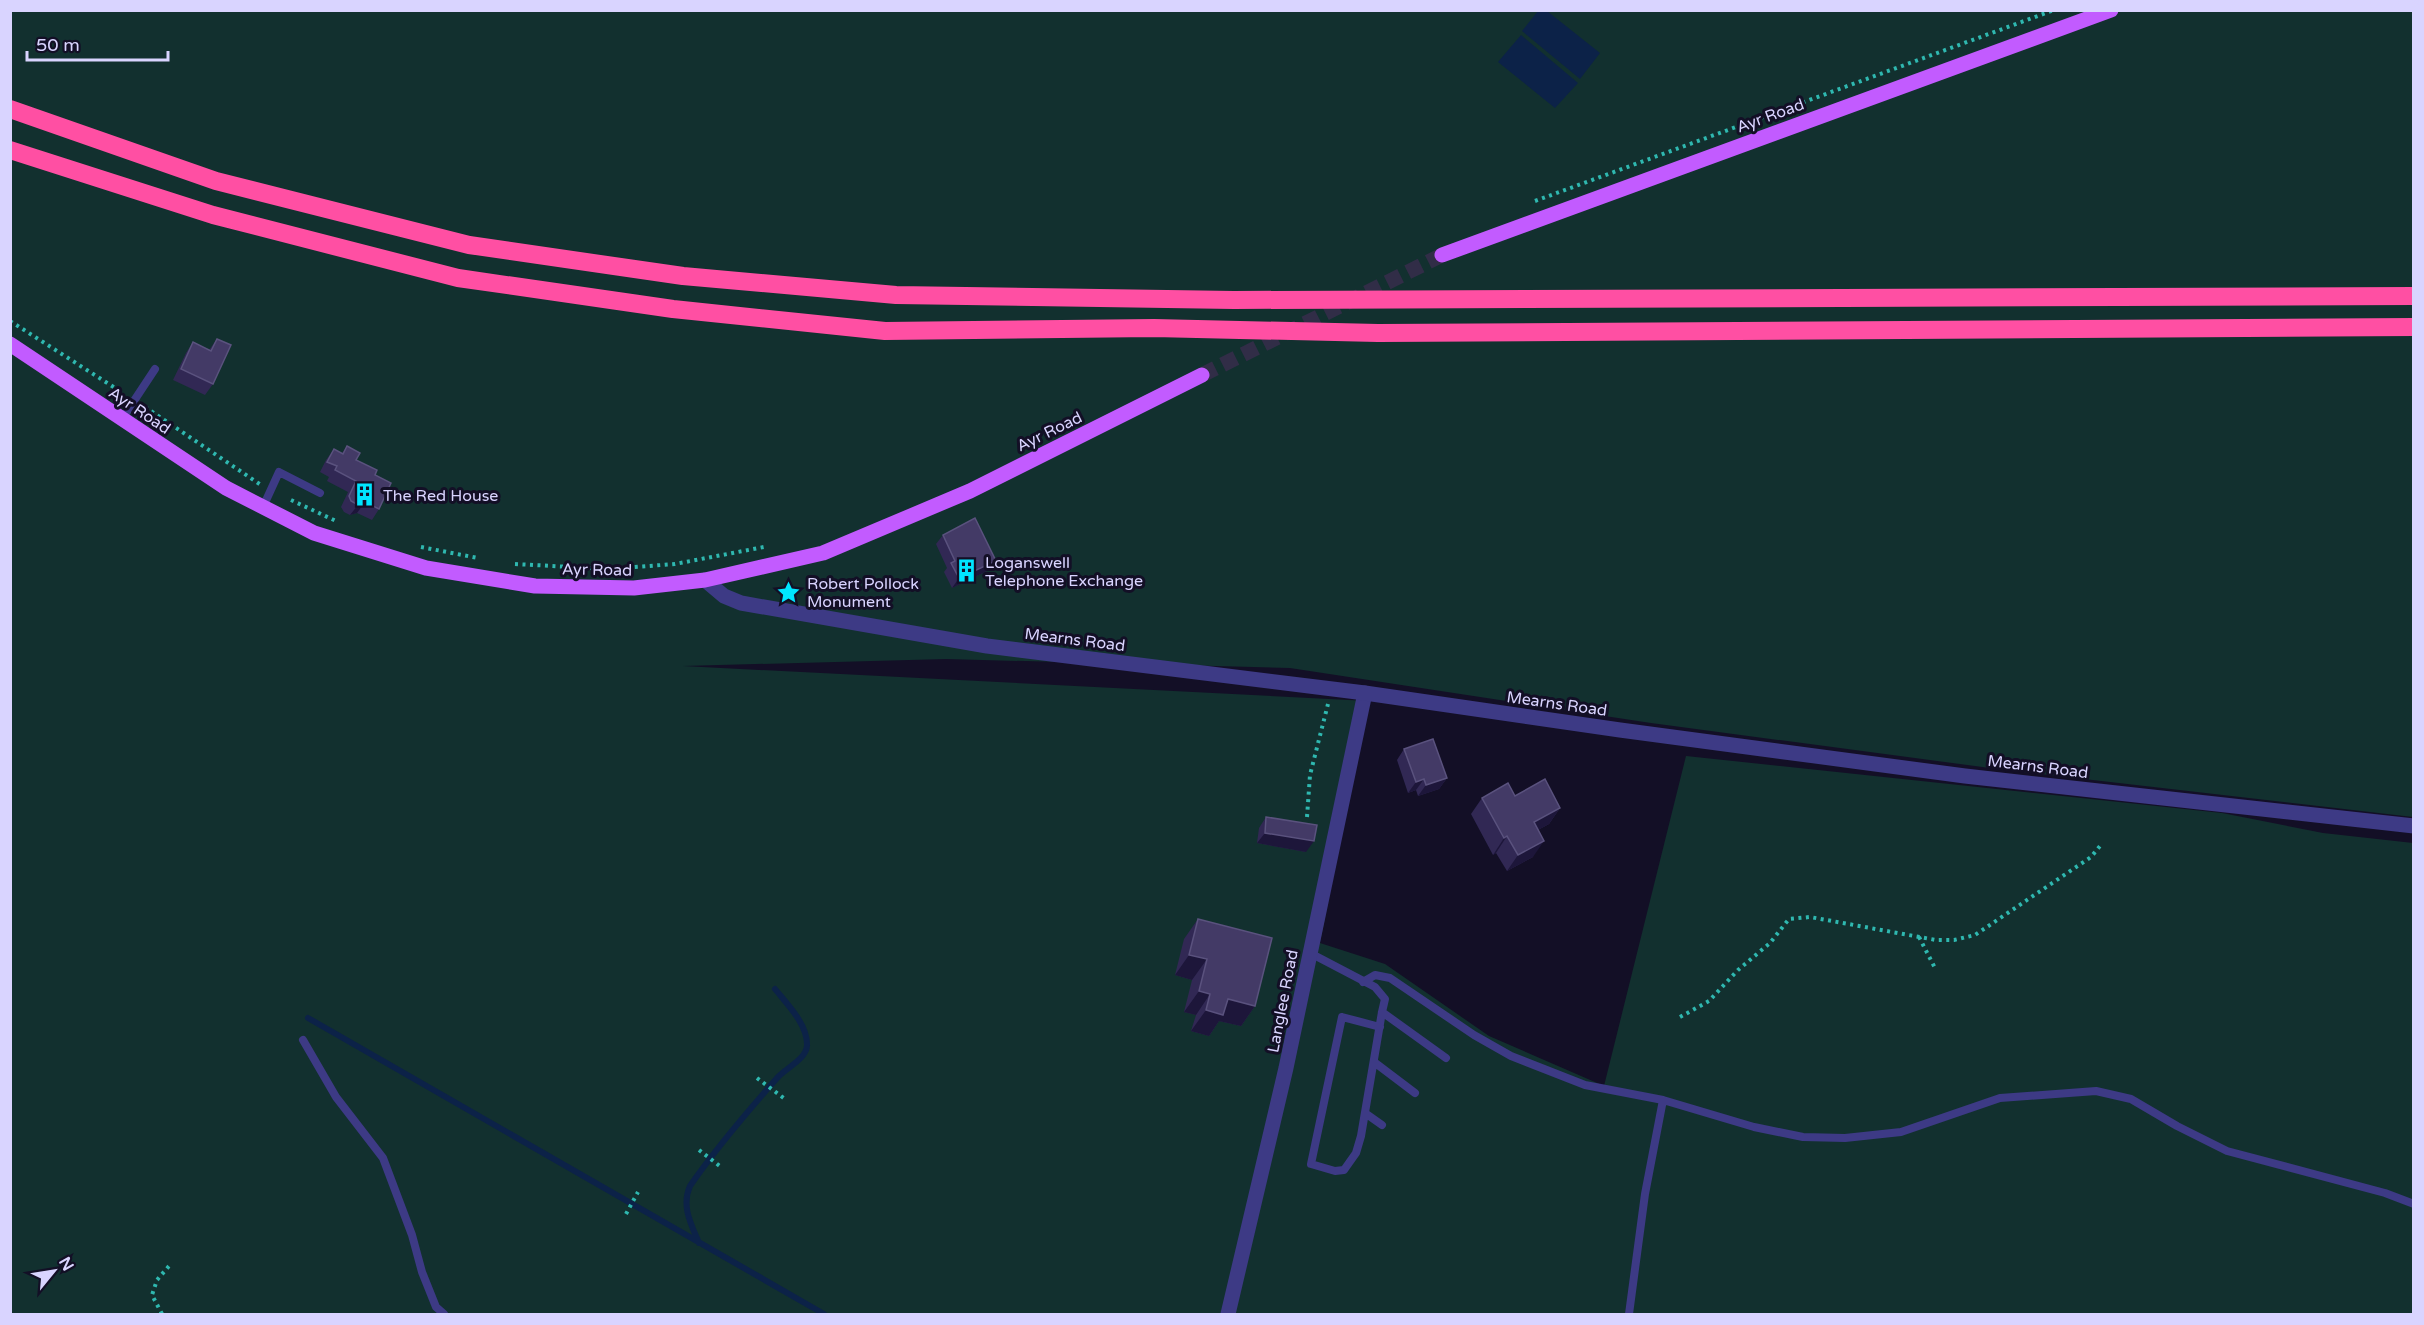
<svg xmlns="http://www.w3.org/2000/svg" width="2424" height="1325" font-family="'Varela Round',sans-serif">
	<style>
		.green { fill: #12302f }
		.water { fill: #0c2248 }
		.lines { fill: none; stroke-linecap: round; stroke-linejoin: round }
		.stream { stroke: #0c2248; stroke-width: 6 }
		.primary-tunnel { stroke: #312d47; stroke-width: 15; stroke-dasharray: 15 8; stroke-linecap: butt }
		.path { stroke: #2fb8b0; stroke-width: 4; stroke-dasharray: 3 4.5; stroke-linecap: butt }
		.service { stroke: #3d3a85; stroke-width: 8 }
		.minor { stroke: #3d3a85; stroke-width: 15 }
		.tertiary { stroke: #3d3a85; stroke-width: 15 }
		.primary { stroke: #c25bff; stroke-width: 15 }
		.motorway { stroke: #ff4fa3; stroke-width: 18 }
		.wall { fill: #312854 }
		.shaded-wall { fill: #1d163a }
		.building { fill: #433a66; stroke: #5a527e; stroke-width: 1.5 }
		.labels { text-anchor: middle; stroke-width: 6; stroke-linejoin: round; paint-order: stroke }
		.street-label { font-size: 16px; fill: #d9d4ff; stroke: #130f26 }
		.poi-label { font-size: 16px; fill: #d9d4ff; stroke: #130f26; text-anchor: start }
	</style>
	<rect width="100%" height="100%" fill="#130f26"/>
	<!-- green -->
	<path class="green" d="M10,11h2403v806l-408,-47 -354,-47 -361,-55 -344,-9 -263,7 685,35 -48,242 65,21 104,72 115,50 82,-330 536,57 101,20 90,10v471h-2402z"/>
	<!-- water -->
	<path class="water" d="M1538,11h9l53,42 -20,26 -58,-48z
		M1521,35l57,48 -23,25 -57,-46z"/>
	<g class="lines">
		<!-- stream -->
		<path class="stream" d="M308,1018l516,296
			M699,1243c-8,-19 -18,-37 -9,-57 26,-38 57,-74 88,-109 8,-9 30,-19 29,-33 0,-20 -20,-40 -32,-55"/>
		<!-- primary-tunnel -->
		<path class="primary-tunnel" d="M1202,375l240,-120"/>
		<!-- path -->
		<path class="path" d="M1535,201l519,-191
			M10,321l113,72
			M145,407l116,78
			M291,500l45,21
			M421,547l57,11
			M515,564l94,5 66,-5 89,-17
			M1307,817l3,-42 18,-71
			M1919,937l17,33
			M1680,1017l29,-16 29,-31 32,-27 19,-24 21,-2 126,23h18l21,-5 116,-78 9,-11
			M757,1078l28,21
			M699,1150l22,17
			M626,1214l12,-22
			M162,1314l-10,-19 5,-15 12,-14"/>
		<!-- service -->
		<path class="service" d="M122,419l33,-50
			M263,507l16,-35 41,21
			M1310,953l65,34 10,12 -3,13 -21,124 -5,17 -12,17 -9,1 -24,-7 31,-147 38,10
			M1363,982l12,-7 15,3 84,57 37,21 74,29 78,15 91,27 49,10 42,1 56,-6 99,-34 96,-7 35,8 46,27 50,25 158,42 29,11
			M1382,1012l64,46
			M303,1040l33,57 47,61 29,77 10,37 14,35 8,7
			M1374,1062l41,31
			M1365,1113l17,12
			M1629,1314l16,-120 18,-94"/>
		<!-- minor -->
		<path class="minor" d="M1228,1314l58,-246 79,-375"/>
		<!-- tertiary -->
		<path class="tertiary" d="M705,580l19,16 17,7 246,43 378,47 255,37 345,46 449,50"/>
		<!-- primary -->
		<path class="primary" d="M1442,255l669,-245
			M10,344l216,144 88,45 112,35 109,18 99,2 71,-8 118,-27 147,-62 232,-116"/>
		<!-- motorway -->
		<path class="motorway" d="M10,109l206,72 253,64 214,31 213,19 338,5 1180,-4
			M10,150l203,65 245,63 215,31 212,22 269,-3 224,5 1036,-6"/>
	</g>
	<!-- wall -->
	<path class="wall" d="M217,339l-4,45 -8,11 -32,-15 13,-27 7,-11 16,8z
		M347,446l9,14 19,15 4,34 -7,11 -15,-7 -7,2 -6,-3 -3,-5 7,-15 -21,-11 2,-4 -9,-5 6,-12 8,-11 8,4z
		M943,535l46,35 -37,18 -8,-16 3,-4 -11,-24z
		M1404,749l43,29 -8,11 -21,7 -2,-6 -8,3 -11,-33z
		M1515,796l45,12 -11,16 -11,6 -5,27 -26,14 -11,-18 -3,2 -22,-41 11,-16z
		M1266,817l40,35 -49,-9 2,-15z
		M1198,919l57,87 -14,20 -22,-5 -10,15 -18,-5 5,-16 -12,-3 8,-32 -17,-5 9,-36z"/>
	<!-- shaded-wall -->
	<path class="shaded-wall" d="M365,502l-8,11 -7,2 8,-10z
		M996,561l-7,9 -37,18 7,-10z
		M1447,778l-8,11 -21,7 8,-11z
		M1424,779l-8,11 -8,3 8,-11z
		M1560,808l-11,16 -26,14 11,-16z
		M1265,833l49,8 -8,11 -49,-9z
		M1507,836l-11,17 -3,2 11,-17z
		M1544,841l-11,16 -26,14 11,-16z
		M1189,955l18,4 -15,21 -17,-5z
		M1199,991l11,3 -14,21 -12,-3z
		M1228,999l27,7 -14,20 -22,-5 -10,15 -18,-5 15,-21z"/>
	<!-- building -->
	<path class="building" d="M217,339l14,6 -18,39 -32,-15 12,-27 18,9z
		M347,446l13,7 -4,7 21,10 -2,5 16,8 -12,26 -14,-7 -7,3 -7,-4 -2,-5 7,-15 -21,-11 2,-4 -10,-4 7,-13 9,5z
		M975,518l21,43 -37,17 -8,-15 4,-2 -12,-26z
		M1433,739l14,39 -21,7 -2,-6 -8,3 -12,-33z
		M1545,779l15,29 -26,14 10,19 -26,14 -11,-19 -3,2 -22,-40 26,-15 7,13z
		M1266,817l51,8 -3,16 -49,-8z
		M1198,919l74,19 -17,68 -27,-7 -5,16 -17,-5 4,-16 -11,-3 8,-32 -18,-4z"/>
	<!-- icons -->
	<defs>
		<symbol id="building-bare" viewBox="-9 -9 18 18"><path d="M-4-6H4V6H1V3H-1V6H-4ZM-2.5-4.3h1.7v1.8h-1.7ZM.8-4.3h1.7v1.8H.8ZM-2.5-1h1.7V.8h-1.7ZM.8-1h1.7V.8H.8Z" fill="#00e5ff" stroke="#130f26" stroke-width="2.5" paint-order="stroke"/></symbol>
		<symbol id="sight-bare" viewBox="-9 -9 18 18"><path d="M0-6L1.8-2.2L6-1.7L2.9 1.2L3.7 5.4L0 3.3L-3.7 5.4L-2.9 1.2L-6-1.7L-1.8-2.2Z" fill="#00e5ff" stroke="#130f26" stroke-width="2.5" paint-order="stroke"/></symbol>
	</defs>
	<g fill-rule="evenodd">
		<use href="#building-bare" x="348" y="478" width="33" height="33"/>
		<use href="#building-bare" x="950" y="554" width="33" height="33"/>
		<use href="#sight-bare" x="772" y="576" width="33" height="33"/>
	</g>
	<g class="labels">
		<!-- street labels -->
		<g class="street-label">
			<text transform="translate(1770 115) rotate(-20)" y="6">Ayr Road</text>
			<text transform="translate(140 410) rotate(34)" y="6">Ayr Road</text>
			<text transform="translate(1049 431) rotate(-26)" y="6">Ayr Road</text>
			<text transform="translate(597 569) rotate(1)" y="6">Ayr Road</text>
			<text transform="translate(1075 639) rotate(7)" y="6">Mearns Road</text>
			<text transform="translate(1557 703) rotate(8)" y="6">Mearns Road</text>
			<text transform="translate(2038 766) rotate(7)" y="6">Mearns Road</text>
			<text transform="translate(1282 1001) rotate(-79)" y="6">Langlee Road</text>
		</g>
		<!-- poi labels -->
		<g class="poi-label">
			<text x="383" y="501">The Red House</text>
			<text x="985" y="568">Loganswell<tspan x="985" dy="18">Telephone Exchange</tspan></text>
			<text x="807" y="589">Robert Pollock<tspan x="807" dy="18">Monument</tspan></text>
		</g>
	</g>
	<!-- border -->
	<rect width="2424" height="1325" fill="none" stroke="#d9d4ff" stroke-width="24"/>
	<!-- north arrow -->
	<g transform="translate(54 1271) rotate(60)" stroke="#130f26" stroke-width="4.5" paint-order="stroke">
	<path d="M0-4.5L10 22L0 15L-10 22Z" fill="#d9d4ff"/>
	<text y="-9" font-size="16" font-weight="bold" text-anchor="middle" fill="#d9d4ff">N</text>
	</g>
	<!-- scale -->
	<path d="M27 51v9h141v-9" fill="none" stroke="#d9d4ff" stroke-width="3"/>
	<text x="36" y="51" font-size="18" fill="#d9d4ff" stroke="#130f26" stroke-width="4.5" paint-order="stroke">50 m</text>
</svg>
